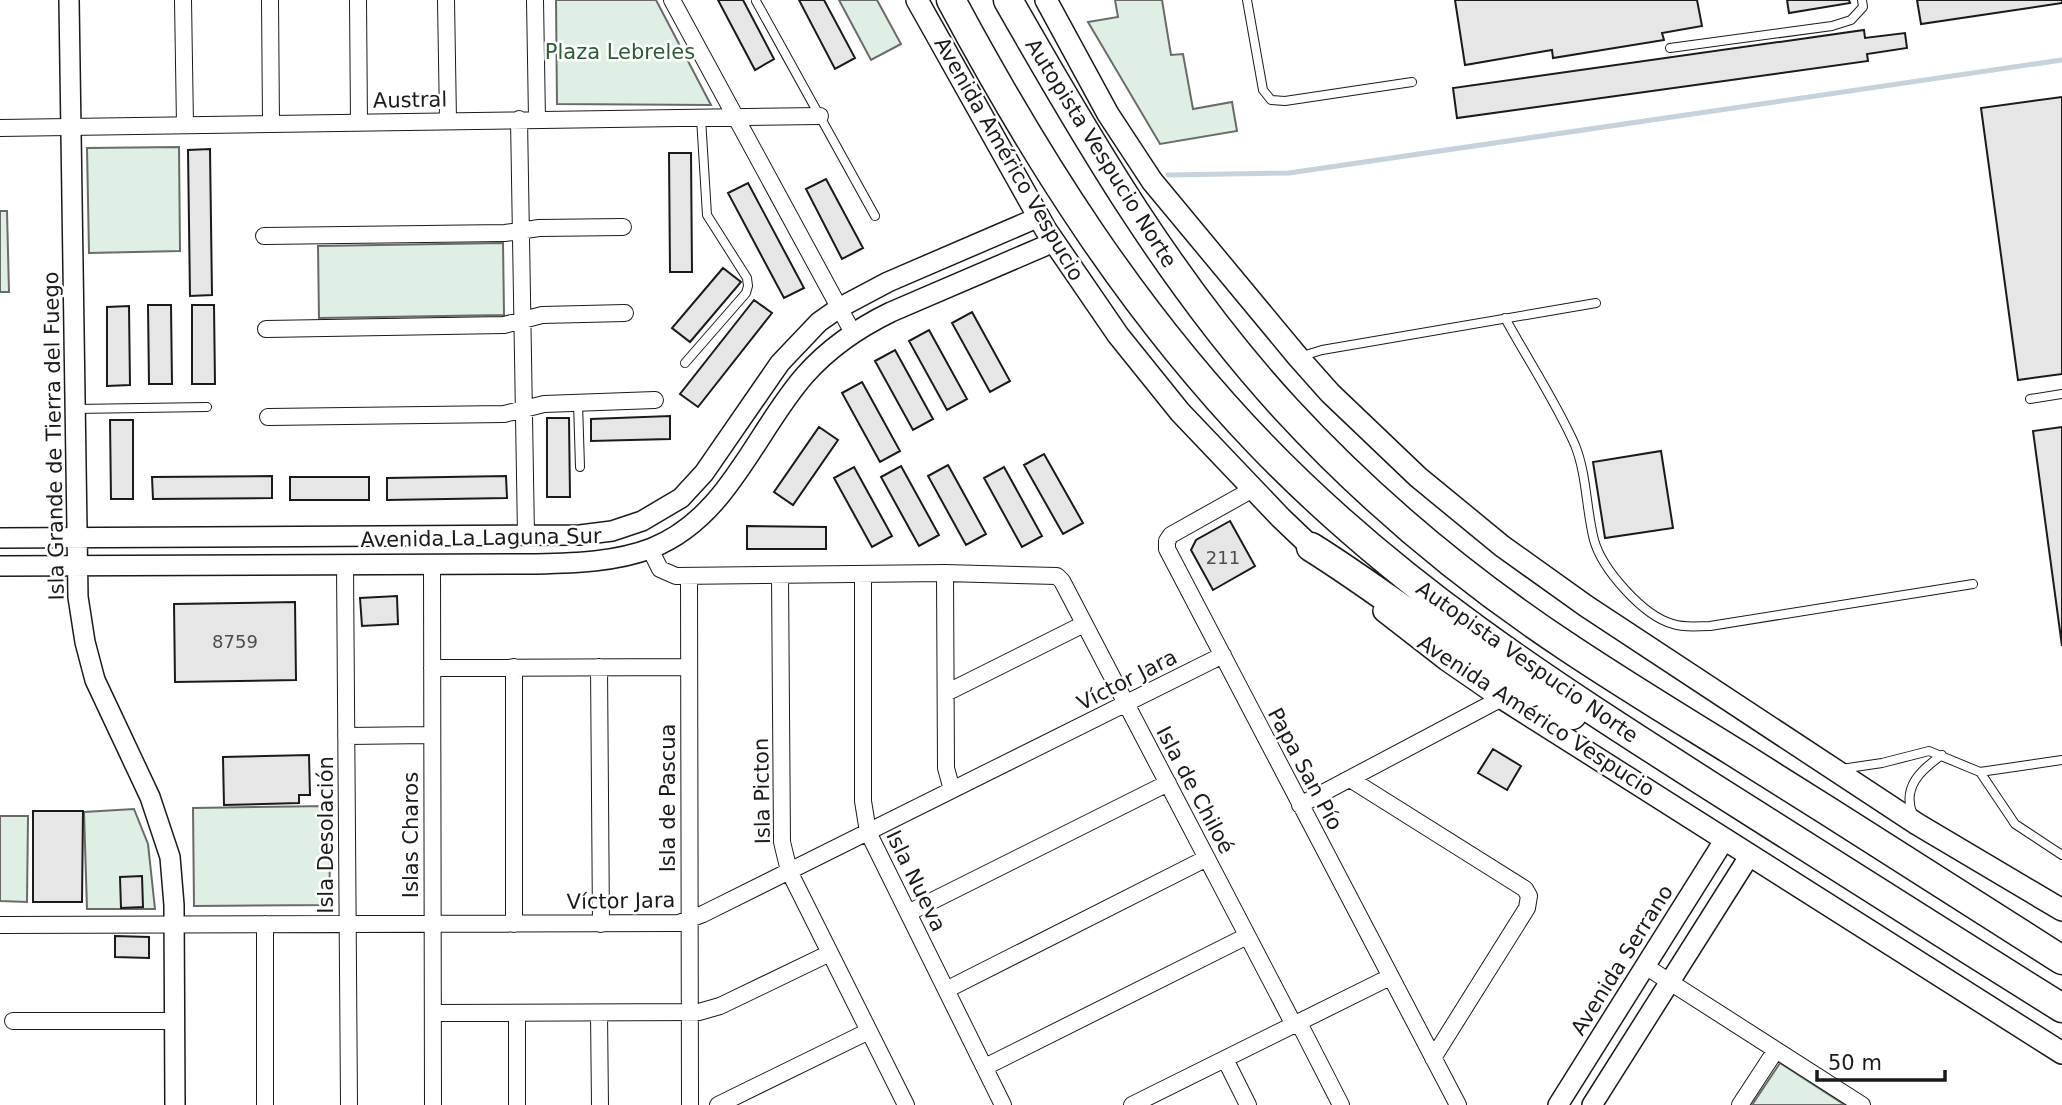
<svg xmlns="http://www.w3.org/2000/svg" width="2062" height="1105" font-family="'DejaVu Sans',sans-serif">
	<style>
		.green { fill: #e0efe3; stroke: #6a6a6a; stroke-width: 2 }
		.lines { fill: none; stroke-linecap: round; stroke-linejoin: round }
		.stream { stroke: #c6d2dc; stroke-width: 5 }
		.building { fill: #e6e6e6; stroke: #1a1a1a; stroke-width: 2 }
		.service-casing { stroke: #1a1a1a; stroke-width: 10 }
		.minor-casing { stroke: #1a1a1a; stroke-width: 18 }
		.tertiary-casing { stroke: #1a1a1a; stroke-width: 22 }
		.secondary-casing { stroke: #1a1a1a; stroke-width: 24 }
		.motorway-casing { stroke: #1a1a1a; stroke-width: 31 }
		.service { stroke: #fff; stroke-width: 8 }
		.minor { stroke: #fff; stroke-width: 16 }
		.tertiary { stroke: #fff; stroke-width: 19 }
		.secondary { stroke: #fff; stroke-width: 21 }
		.motorway { stroke: #fff; stroke-width: 28 }
		.labels { text-anchor: middle; stroke-width: 5; stroke-linejoin: round; paint-order: stroke }
		.number-label { font-size: 18px; fill: #4d4d4d }
		.park-label { font-size: 21px; fill: #2b5a34; stroke: #fff }
		.street-label { font-size: 21px; fill: #1a1a1a; stroke: #fff }
	</style>
	<rect width="100%" height="100%" fill="#fff"/>
	<!-- green -->
	<path class="green" d="M556,0h100l55,105 -154,-1z
		M839,0h38l24,44 -30,16z
		M1115,0h47l9,55 12,-1 10,55 39,-7 5,29 -77,13 -72,-122 30,-5z
		M179,147l1,104 -91,2 -2,-105z
		M0,211h7l2,81h-9z
		M503,243l1,72 -185,3 -1,-72z
		M329,806l1,99 -136,1 -1,-98z
		M134,809l14,35 7,65h-68l-3,-97z
		M0,816h28l-1,86 -27,-1z
		M1780,1063l65,42h-93z"/>
	<g class="lines">
		<!-- stream -->
		<path class="stream" d="M1168,175l121,-2 773,-113"/>
	</g>
	<!-- building -->
	<path class="building" d="M718,0h25l31,59 -19,11z
		M799,0h25l31,58 -20,11z
		M1455,0h242l5,26 -40,7 2,7 -111,18 -1,-8 -87,15z
		M1787,0h62l1,3 -61,10z
		M1917,0h145v3l-141,21z
		M1864,30l1,8 40,-5 2,15 -40,6 1,7 -411,57 -4,-30z
		M2062,97v277l-44,6 -37,-272z
		M210,149l2,146 -22,1 -2,-146z
		M669,153h22l1,119h-22z
		M826,179l37,69 -21,11 -36,-70z
		M748,183l56,105 -20,10 -56,-105z
		M723,268l18,14 -51,60 -18,-14z
		M754,300l18,13 -74,94 -18,-13z
		M148,305h23l1,79h-23z
		M192,305h22l1,79h-23z
		M129,306l1,79 -23,1v-79z
		M972,312l38,69 -20,11 -38,-69z
		M929,330l38,69 -20,11 -38,-69z
		M895,350l38,69 -20,11 -38,-69z
		M862,382l38,69 -20,11 -38,-69z
		M670,416v23l-79,2v-22z
		M547,418h22l1,79h-23z
		M110,420h23v79h-22z
		M819,427l19,13 -45,65 -19,-13z
		M2062,427v219l-29,-215z
		M1661,451l12,77 -68,10 -12,-76z
		M1044,454l39,69 -20,11 -39,-69z
		M948,465l38,69 -20,11 -38,-69z
		M901,466l38,69 -20,11 -38,-69z
		M854,467l38,69 -20,11 -38,-69z
		M1004,467l38,69 -20,11 -38,-69z
		M272,476v22l-119,1 -1,-22z
		M506,476l1,22 -120,2v-22z
		M290,477h79v23h-79z
		M1230,521l25,45 -42,24 -22,-40 5,-10z
		M747,526l79,1v22h-79z
		M397,596l1,28 -36,2 -2,-28z
		M295,602l1,78 -121,2 -1,-78z
		M1493,749l28,17 -14,24 -29,-17z
		M309,755l1,40h-11v8l-75,2 -1,-48z
		M33,811h50l-1,91h-49z
		M142,876l1,31 -22,1 -1,-31z
		M115,936l34,1v21l-34,-1z"/>
	<g class="lines">
		<defs>
			<path id="service" d="M1247,0l16,90 8,10 14,1 127,-19
				M756,1l119,215
				M1670,48l162,-22 19,-6 12,-13 -1,-7
				M1505,318c23,42 51,84 70,127 12,30 11,64 19,95 8,29 49,76 79,84 12,4 24,2 37,2l263,-42
				M1299,357l23,-7 274,-47
				M685,363l61,-70 2,-7 -1,-8 -40,-63 -6,-97
				M2030,399l32,-5
				M578,403l2,64
				M75,409l132,-2
				M1841,769l41,-6 47,-12 51,21 82,-12
				M1980,772l35,52 47,31
				M1913,815c-12,-28 9,-46 29,-60"/>
			<path id="minor" d="M183,0l2,125
				M270,0l1,123
				M358,0l1,122
				M446,0l2,120
				M535,0l2,119
				M672,0l181,333
				M519,119l7,416
				M0,128l820,-12
				M264,236l241,-3 34,-5 84,-1
				M266,329l238,-4 38,-10 83,-2
				M268,417l236,-3 40,-10 111,-4
				M1253,489l-82,46 -4,6v8l291,556
				M650,549l10,20 16,7 269,-3 112,3 5,5 232,444
				M345,564l4,541
				M432,564l1,541
				M945,573l1,195 6,22
				M863,574v227l5,31 135,273
				M780,575l2,267 7,29 117,234
				M689,576l1,529
				M514,667v257
				M599,667l2,257
				M432,668l257,-1
				M946,693l138,-69
				M346,736l86,-1
				M1350,779l175,110 4,7 -2,12 -94,150
				M1300,805l202,-107
				M908,913l260,-130
				M265,924v181
				M0,925l679,-2 24,-9 520,-259
				M1645,966l217,139
				M946,990l261,-132
				M433,1013l266,-1 21,-6 110,-53
				M517,1013v92
				M599,1013l1,92
				M13,1021h162
				M1299,1023l42,82
				M1225,1059l23,46
				M985,1067l262,-131
				M718,1105l151,-74
				M1132,1105l258,-128
				M1740,1105l36,-55"/>
			<path id="tertiary" d="M69,0l9,597 7,45 10,38 55,117 20,60 4,48 1,200
				M0,538l580,-3 32,-4 30,-10 39,-23 23,-25 76,-110 39,-41 20,-14 49,-26 151,-65
				M0,566l536,-2c39,-1 80,-2 116,-16 76,-30 103,-116 153,-173 24,-27 53,-47 86,-63l163,-70
				M1558,1105l167,-266
				M1592,1105l158,-250"/>
			<path id="secondary" d="M917,0l129,230 72,105 62,77 101,106 42,40
				M1046,0l62,114 44,67 146,176 32,36 88,84 84,69 84,60 331,218 145,86
				M1384,611l63,49 55,38 560,355"/>
			<path id="motorway" d="M951,0c87,162 182,312 310,445 136,141 288,238 451,342 117,74 233,148 350,221
				M1008,0c82,144 165,286 278,409 84,91 180,171 283,239 57,38 115,73 173,109 107,67 213,135 320,203
				M1311,547c88,55 167,124 261,168"/>
		</defs>
		<!-- service casing -->
		<use href="#service" class="service-casing"/>
		<!-- minor casing -->
		<use href="#minor" class="minor-casing"/>
		<!-- tertiary casing -->
		<use href="#tertiary" class="tertiary-casing"/>
		<!-- secondary casing -->
		<use href="#secondary" class="secondary-casing"/>
		<!-- motorway casing -->
		<use href="#motorway" class="motorway-casing"/>
		<!-- service -->
		<use href="#service" class="service"/>
		<!-- minor -->
		<use href="#minor" class="minor"/>
		<!-- tertiary -->
		<use href="#tertiary" class="tertiary"/>
		<!-- secondary -->
		<use href="#secondary" class="secondary"/>
		<!-- motorway -->
		<use href="#motorway" class="motorway"/>
	</g>
	<g class="labels">
		<!-- number labels -->
		<g class="number-label">
			<text x="1223" y="564">211</text>
			<text x="235" y="648">8759</text>
		</g>
		<!-- park labels -->
		<g class="park-label">
			<text x="620" y="59">Plaza Lebreles</text>
		</g>
		<!-- street labels -->
		<g class="street-label">
			<text transform="translate(410 100) rotate(-1)" y="7">Austral</text>
			<text transform="translate(1101 153) rotate(58)" y="7">Autopista Vespucio Norte</text>
			<text transform="translate(1009 159) rotate(60)" y="7">Avenida Américo Vespucio</text>
			<text transform="translate(54 436) rotate(-91)" y="7">Isla Grande de Tierra del Fuego</text>
			<text transform="translate(481 538) rotate(-1)" y="7">Avenida La Laguna Sur</text>
			<text transform="translate(1527 662) rotate(35)" y="7">Autopista Vespucio Norte</text>
			<text transform="translate(1127 680) rotate(-27)" y="7">Víctor Jara</text>
			<text transform="translate(1536 716) rotate(33)" y="7">Avenida Américo Vespucio</text>
			<text transform="translate(1305 769) rotate(62)" y="7">Papa San Pío</text>
			<text transform="translate(1195 790) rotate(62)" y="7">Isla de Chiloé</text>
			<text transform="translate(762 791) rotate(-91)" y="7">Isla Picton</text>
			<text transform="translate(668 798) rotate(-90)" y="7">Isla de Pascua</text>
			<text transform="translate(326 835) rotate(-90)" y="7">Isla Desolación</text>
			<text transform="translate(411 835) rotate(-90)" y="7">Islas Charos</text>
			<text transform="translate(916 881) rotate(64)" y="7">Isla Nueva</text>
			<text transform="translate(621 901) rotate(-1)" y="7">Víctor Jara</text>
			<text transform="translate(1622 960) rotate(-58)" y="7">Avenida Serrano</text>
		</g>
	</g>
	<!-- scale -->
	<path d="M1817 1070v10h128v-10" fill="none" stroke="#1a1a1a" stroke-width="3.5"/>
	<text x="1828" y="1070" font-size="21" fill="#1a1a1a" stroke="#ffffff" stroke-width="5" paint-order="stroke">50 m</text>
</svg>
